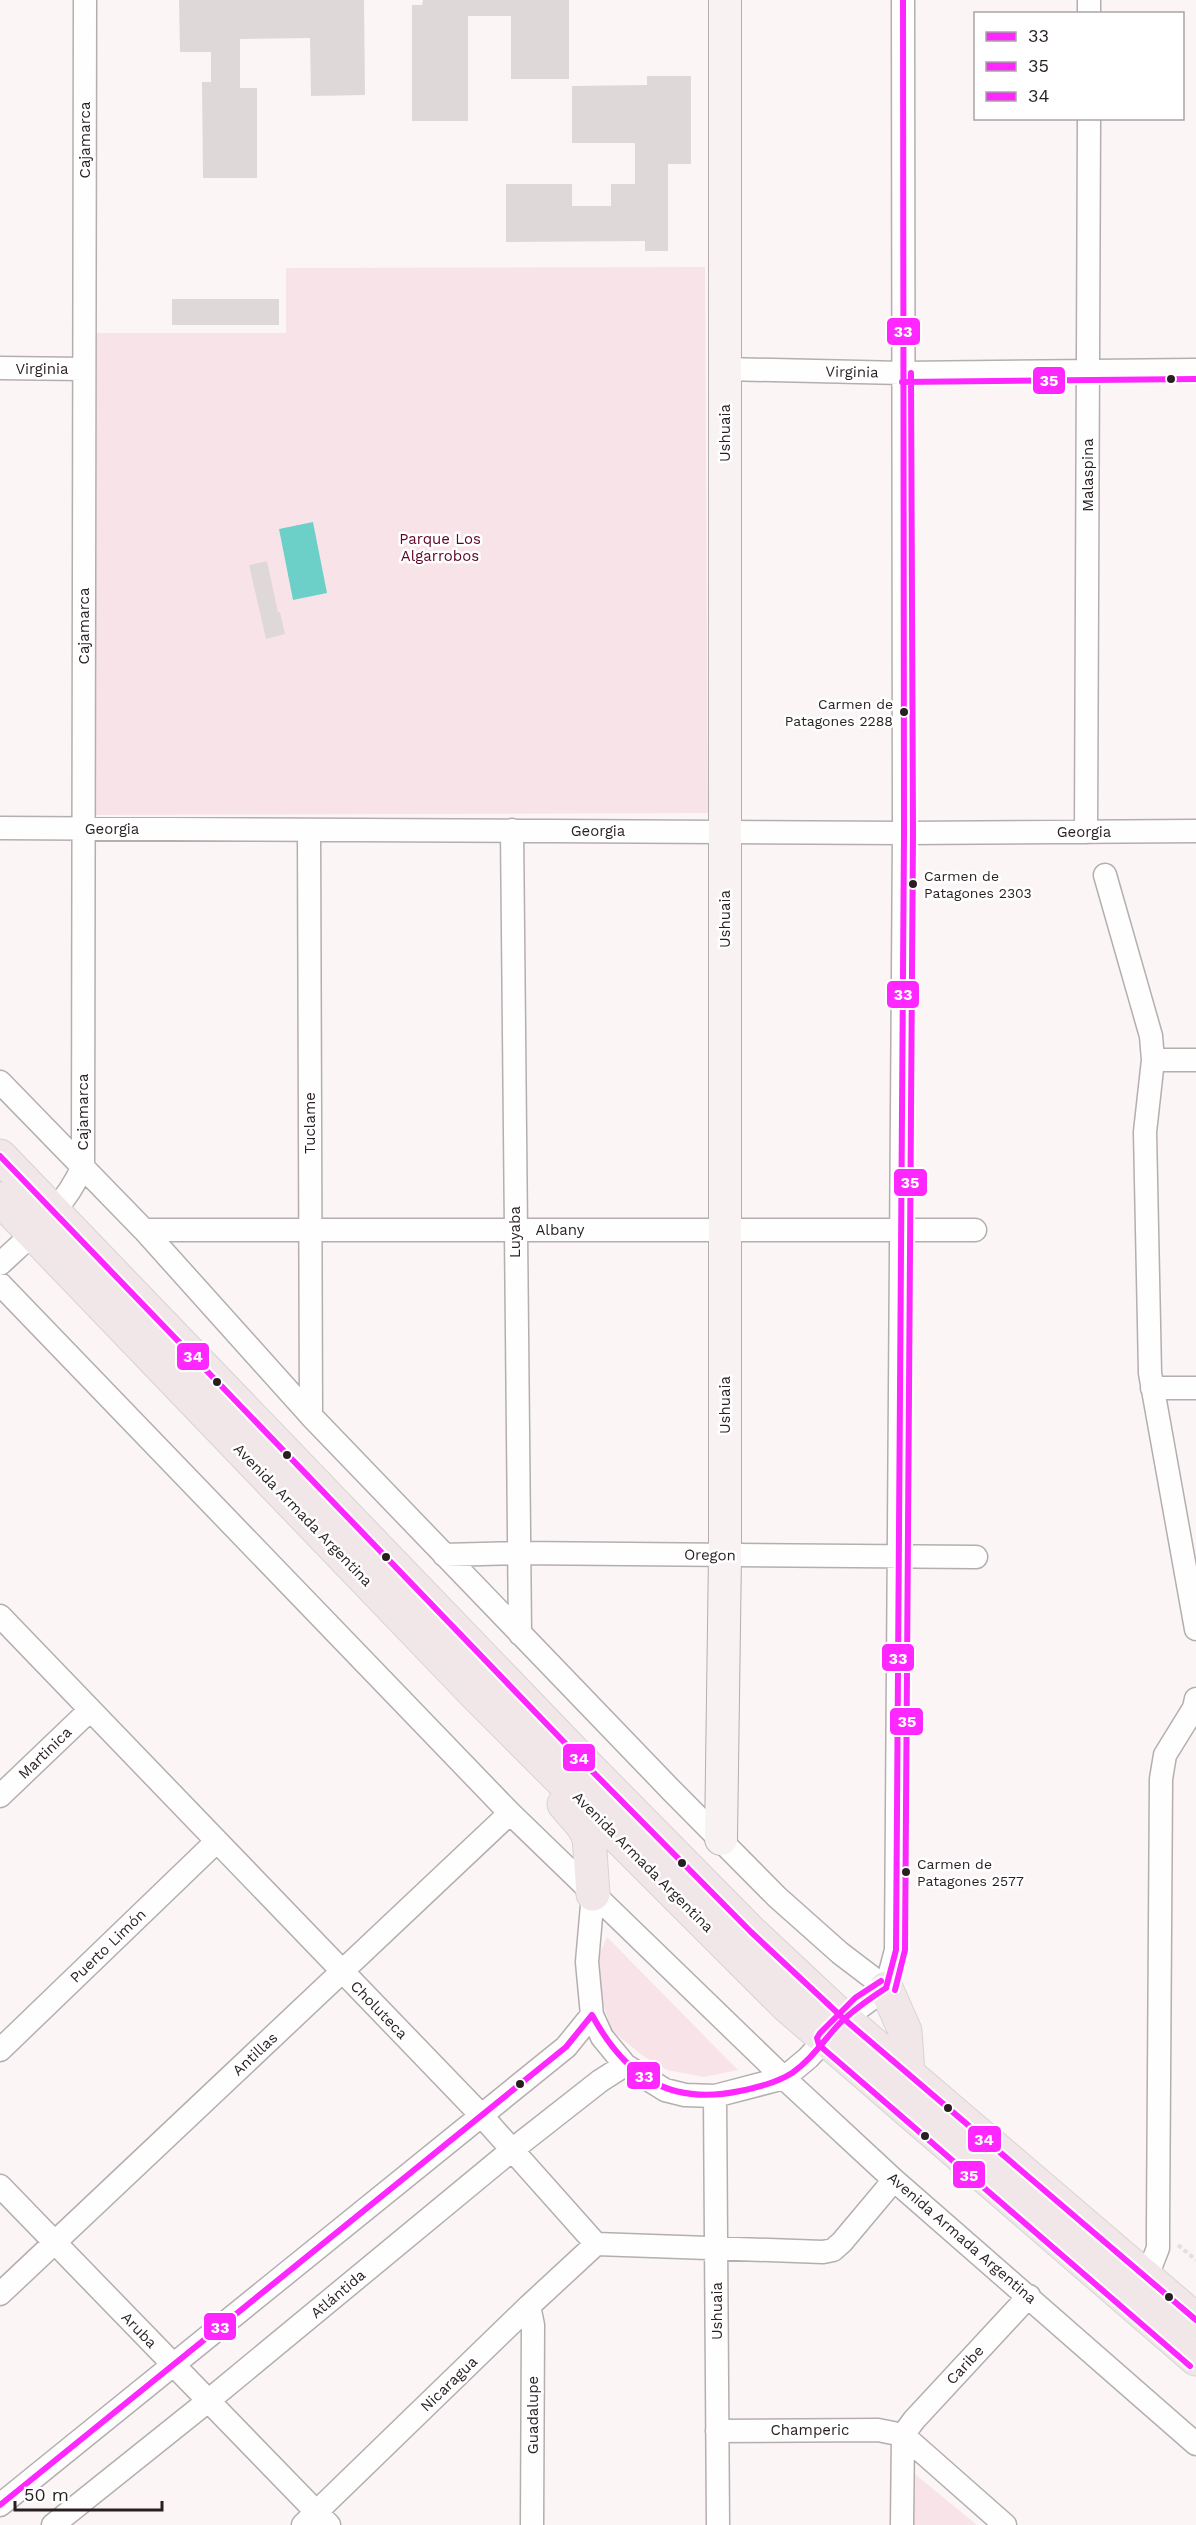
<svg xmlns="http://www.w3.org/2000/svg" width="1196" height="2525" font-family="'Work Sans',sans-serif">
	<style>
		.green { fill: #f8e4e8 }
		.water { fill: #6cd0c8 }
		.building { fill: #dfd8d9 }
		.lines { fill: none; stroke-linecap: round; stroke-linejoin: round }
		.minor-casing { stroke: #b4aeaf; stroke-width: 25 }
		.secondary-casing { stroke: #b4aeaf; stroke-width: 34 }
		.primary-casing { stroke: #d7d3d4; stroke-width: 35 }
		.path { stroke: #e2e0e1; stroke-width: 4; stroke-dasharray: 4.5 3; stroke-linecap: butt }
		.minor { stroke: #fefefe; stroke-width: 22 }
		.secondary { stroke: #f8f2f3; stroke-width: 32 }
		.primary { stroke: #f1e7e9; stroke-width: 33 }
		.bus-1-casing { stroke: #fff; stroke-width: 10 }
		.bus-2-casing { stroke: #fff; stroke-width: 10 }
		.bus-3-casing { stroke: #fff; stroke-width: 10 }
		.bus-1 { stroke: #fe27ff; stroke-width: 6 }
		.bus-2 { stroke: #fe27ff; stroke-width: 6 }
		.bus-3 { stroke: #fe27ff; stroke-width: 6 }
		.bus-dot { fill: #281f21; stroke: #fff; stroke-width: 2 }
		.labels { text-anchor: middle; stroke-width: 5; stroke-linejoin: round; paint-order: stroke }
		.bus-label { font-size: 14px; fill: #281f21; stroke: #fff; text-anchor: start }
		.street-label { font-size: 15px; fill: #281f21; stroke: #fff }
		.park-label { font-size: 15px; fill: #5d0527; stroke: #fff }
		.line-badge { stroke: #fff; stroke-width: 2 }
		.badge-label { font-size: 16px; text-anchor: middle; font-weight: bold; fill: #fff }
	</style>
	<rect width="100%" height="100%" fill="#fbf5f6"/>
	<!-- green -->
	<path class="green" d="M705,267l3,546 -615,2 -2,-482h195v-65z
		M607,1937l131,133 -34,7 -37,-7 -24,-14 -32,-26 -11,-38 -3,-32z
		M910,2470l67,55h-68z"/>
	<!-- water -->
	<path class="water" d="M313,522l14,71 -34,7 -14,-71z"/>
	<!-- building -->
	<path class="building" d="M179,0h185l1,95 -54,1 -1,-58 -70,1v49h17v90h-54l-1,-96h9v-30h-31z
		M423,0h146v79h-58v-63h-43v105h-56v-116h10z
		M647,76h44v88h-23v87h-23v-10l-139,1v-58h66v22h39v-22h24v-41h-63v-57l75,-1z
		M172,299h107v26h-107z
		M267,561l11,51h2l5,22 -19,5 -17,-74z"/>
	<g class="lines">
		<defs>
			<path id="minor" d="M1089,14v-14
				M0,368l84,1
				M725,369l177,4 294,-3
				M0,828l904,5 292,-2
				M309,830l2,586
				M512,830l8,804
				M1086,832l3,-714
				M1105,875l46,161 2,24 -8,72 5,241 46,256
				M1153,1060h43
				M0,1082l144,148 167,186 361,375 105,106 63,56 46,35
				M144,1230h831
				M0,1264c33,-31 64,-55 83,-98l2,-1166
				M0,1284l510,529 274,265 110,102 302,264
				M1152,1388h44
				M444,1555l74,-2 458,4
				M0,1616l481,499 115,129 227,8 10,-2 9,-8 52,-62
				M0,1796l90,-86
				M593,1894l-6,68 5,53 10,22 23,28 40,25 20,5 30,1 69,-18 24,-20 36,-39 42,-31
				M886,1988l10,-38 8,-1117 -1,-833
				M0,2050l216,-208
				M715,2096l3,429
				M0,2186l329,339
				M1147,2276l11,-28v-21l3,-448 4,-24 29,-47 2,-9
				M0,2294l510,-481
				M529,2306l4,19 -1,200
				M717,2431l161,-1 25,5 102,90
				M903,2435l11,-15 115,-124
				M0,2505l566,-458 26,-32
				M53,2525l155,-124 304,-251 88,-69 25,-16
				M303,2525l226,-219 67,-62
				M902,2525l1,-90"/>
			<path id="secondary" d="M721,1839l4,-284v-1555"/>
			<path id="primary" d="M0,1156l589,612 162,164 93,87 352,301
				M0,1199l477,497 309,309 410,354
				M564,1804l19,22 6,11 4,57
				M886,1988l19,43 3,41"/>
		</defs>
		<!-- minor casing -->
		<use href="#minor" class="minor-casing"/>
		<!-- secondary casing -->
		<use href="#secondary" class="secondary-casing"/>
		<!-- primary casing -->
		<use href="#primary" class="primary-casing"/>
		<!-- path -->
		<path class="path" d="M1178,2245l18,15"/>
		<!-- minor -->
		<use href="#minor" class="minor"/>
		<!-- secondary -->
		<use href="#secondary" class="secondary"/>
		<!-- primary -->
		<use href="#primary" class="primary"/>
		<defs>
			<path id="bus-1" d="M886,1988l10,-38 8,-1117 -1,-833
				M0,2505l566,-458 26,-32c33,61 77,91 148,76 18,-4 36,-8 52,-18 19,-13 32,-33 47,-49 14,-14 30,-25 47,-36"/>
			<path id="bus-2" d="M902,382l294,-3
				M881,1981l-26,17 -35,35 -3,5 2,7 371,321
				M895,1990l10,-40 8,-1117 -2,-460"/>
			<path id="bus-3" d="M0,1156l589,612 162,164 93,87 352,301"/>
		</defs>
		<!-- bus-1 casing -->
		<use href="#bus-1" class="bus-1-casing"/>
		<!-- bus-2 casing -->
		<use href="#bus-2" class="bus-2-casing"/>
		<!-- bus-3 casing -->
		<use href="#bus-3" class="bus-3-casing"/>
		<!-- bus-1 -->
		<use href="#bus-1" class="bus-1"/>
		<!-- bus-2 -->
		<use href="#bus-2" class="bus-2"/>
		<!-- bus-3 -->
		<use href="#bus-3" class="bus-3"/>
	</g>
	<!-- markers -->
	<g class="bus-dot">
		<circle cx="1171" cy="379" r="5"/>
		<circle cx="904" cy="712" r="5"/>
		<circle cx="913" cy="884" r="5"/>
		<circle cx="217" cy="1382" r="5"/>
		<circle cx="287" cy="1455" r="5"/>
		<circle cx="386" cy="1557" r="5"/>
		<circle cx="682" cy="1863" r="5"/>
		<circle cx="906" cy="1872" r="5"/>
		<circle cx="520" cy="2084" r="5"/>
		<circle cx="948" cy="2108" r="5"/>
		<circle cx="925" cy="2136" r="5"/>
		<circle cx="1169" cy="2297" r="5"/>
	</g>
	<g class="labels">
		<!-- bus labels -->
		<g class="bus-label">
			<text x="893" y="709" text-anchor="end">Carmen de<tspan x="893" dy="17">Patagones 2288</tspan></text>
			<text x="924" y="881">Carmen de<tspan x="924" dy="17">Patagones 2303</tspan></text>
			<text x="917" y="1869">Carmen de<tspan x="917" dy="17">Patagones 2577</tspan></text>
		</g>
		<!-- street labels -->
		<g class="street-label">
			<text transform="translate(85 140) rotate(-90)" y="5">Cajamarca</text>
			<text x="42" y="374">Virginia</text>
			<text transform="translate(852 372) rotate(1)" y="5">Virginia</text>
			<text transform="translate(725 433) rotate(-90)" y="5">Ushuaia</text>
			<text transform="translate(1088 475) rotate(-90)" y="5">Malaspina</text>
			<text transform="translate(84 626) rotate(-90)" y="5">Cajamarca</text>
			<text x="112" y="834">Georgia</text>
			<text x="598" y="836">Georgia</text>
			<text x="1084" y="837">Georgia</text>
			<text transform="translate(725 919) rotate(-90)" y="5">Ushuaia</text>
			<text transform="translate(83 1112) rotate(-90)" y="5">Cajamarca</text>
			<text transform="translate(310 1123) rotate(-90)" y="5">Tuclame</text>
			<text x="560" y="1235">Albany</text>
			<text transform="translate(515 1232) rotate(-90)" y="5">Luyaba</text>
			<text transform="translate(725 1405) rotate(-90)" y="5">Ushuaia</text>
			<text transform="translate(303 1515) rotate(46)" y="5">Avenida Armada Argentina</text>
			<text transform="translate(710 1555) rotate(1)" y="5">Oregon</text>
			<text transform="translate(45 1753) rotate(-44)" y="5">Martinica</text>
			<text transform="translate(643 1862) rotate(45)" y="5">Avenida Armada Argentina</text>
			<text transform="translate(108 1946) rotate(-44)" y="5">Puerto Limón</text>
			<text transform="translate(379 2010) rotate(46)" y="5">Choluteca</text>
			<text transform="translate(255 2054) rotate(-43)" y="5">Antillas</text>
			<text transform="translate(962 2238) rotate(41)" y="5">Avenida Armada Argentina</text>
			<text transform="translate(338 2294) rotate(-40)" y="5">Atlántida</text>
			<text transform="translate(717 2311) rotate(-90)" y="5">Ushuaia</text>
			<text transform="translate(139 2330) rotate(46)" y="5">Aruba</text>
			<text transform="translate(965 2365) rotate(-47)" y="5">Caribe</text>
			<text transform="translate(449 2384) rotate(-44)" y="5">Nicaragua</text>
			<text transform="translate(533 2415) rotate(-90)" y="5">Guadalupe</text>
			<text x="810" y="2435">Champeric</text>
		</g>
		<!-- park labels -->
		<g class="park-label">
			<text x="440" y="544">Parque Los<tspan x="440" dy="17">Algarrobos</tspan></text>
		</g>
	</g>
	<g class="line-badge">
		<rect x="886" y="317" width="35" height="29" rx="6" fill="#fe27ff"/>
		<rect x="1032" y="366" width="34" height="29" rx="6" fill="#fe27ff"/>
		<rect x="886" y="980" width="34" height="29" rx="6" fill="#fe27ff"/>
		<rect x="893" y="1168" width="35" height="29" rx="6" fill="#fe27ff"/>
		<rect x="176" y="1342" width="34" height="29" rx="6" fill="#fe27ff"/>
		<rect x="881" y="1643" width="34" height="29" rx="6" fill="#fe27ff"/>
		<rect x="889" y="1707" width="35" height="29" rx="6" fill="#fe27ff"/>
		<rect x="562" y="1743" width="34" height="29" rx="6" fill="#fe27ff"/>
		<rect x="626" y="2061" width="35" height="29" rx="6" fill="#fe27ff"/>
		<rect x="967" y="2125" width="35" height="28" rx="6" fill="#fe27ff"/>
		<rect x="952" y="2160" width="34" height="29" rx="6" fill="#fe27ff"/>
		<rect x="203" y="2312" width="34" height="29" rx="6" fill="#fe27ff"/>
	</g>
	<g class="badge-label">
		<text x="903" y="337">33</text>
		<text x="1049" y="386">35</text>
		<text x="903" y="1000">33</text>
		<text x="910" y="1188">35</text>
		<text x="193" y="1362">34</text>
		<text x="898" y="1664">33</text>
		<text x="907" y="1727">35</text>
		<text x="579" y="1764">34</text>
		<text x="644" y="2082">33</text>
		<text x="984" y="2145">34</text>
		<text x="969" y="2181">35</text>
		<text x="220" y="2333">33</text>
	</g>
	<!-- legend -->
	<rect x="974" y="12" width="210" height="108" fill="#ffffff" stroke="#a9a5a6" stroke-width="1.5"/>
	<rect x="986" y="32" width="30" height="9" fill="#fe27ff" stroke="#a9a5a6" stroke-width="1.5"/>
	<text x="1028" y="42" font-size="18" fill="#281f21">33</text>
	<rect x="986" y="62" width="30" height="9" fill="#fe27ff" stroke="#a9a5a6" stroke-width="1.5"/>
	<text x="1028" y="72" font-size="18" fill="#281f21">35</text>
	<rect x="986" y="92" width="30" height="9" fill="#fe27ff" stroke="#a9a5a6" stroke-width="1.5"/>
	<text x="1028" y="102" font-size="18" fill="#281f21">34</text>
	<!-- scale -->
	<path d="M15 2501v9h147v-9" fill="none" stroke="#281f21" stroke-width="3"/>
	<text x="24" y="2501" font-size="18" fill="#281f21" stroke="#ffffff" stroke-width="4.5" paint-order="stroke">50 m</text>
</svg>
